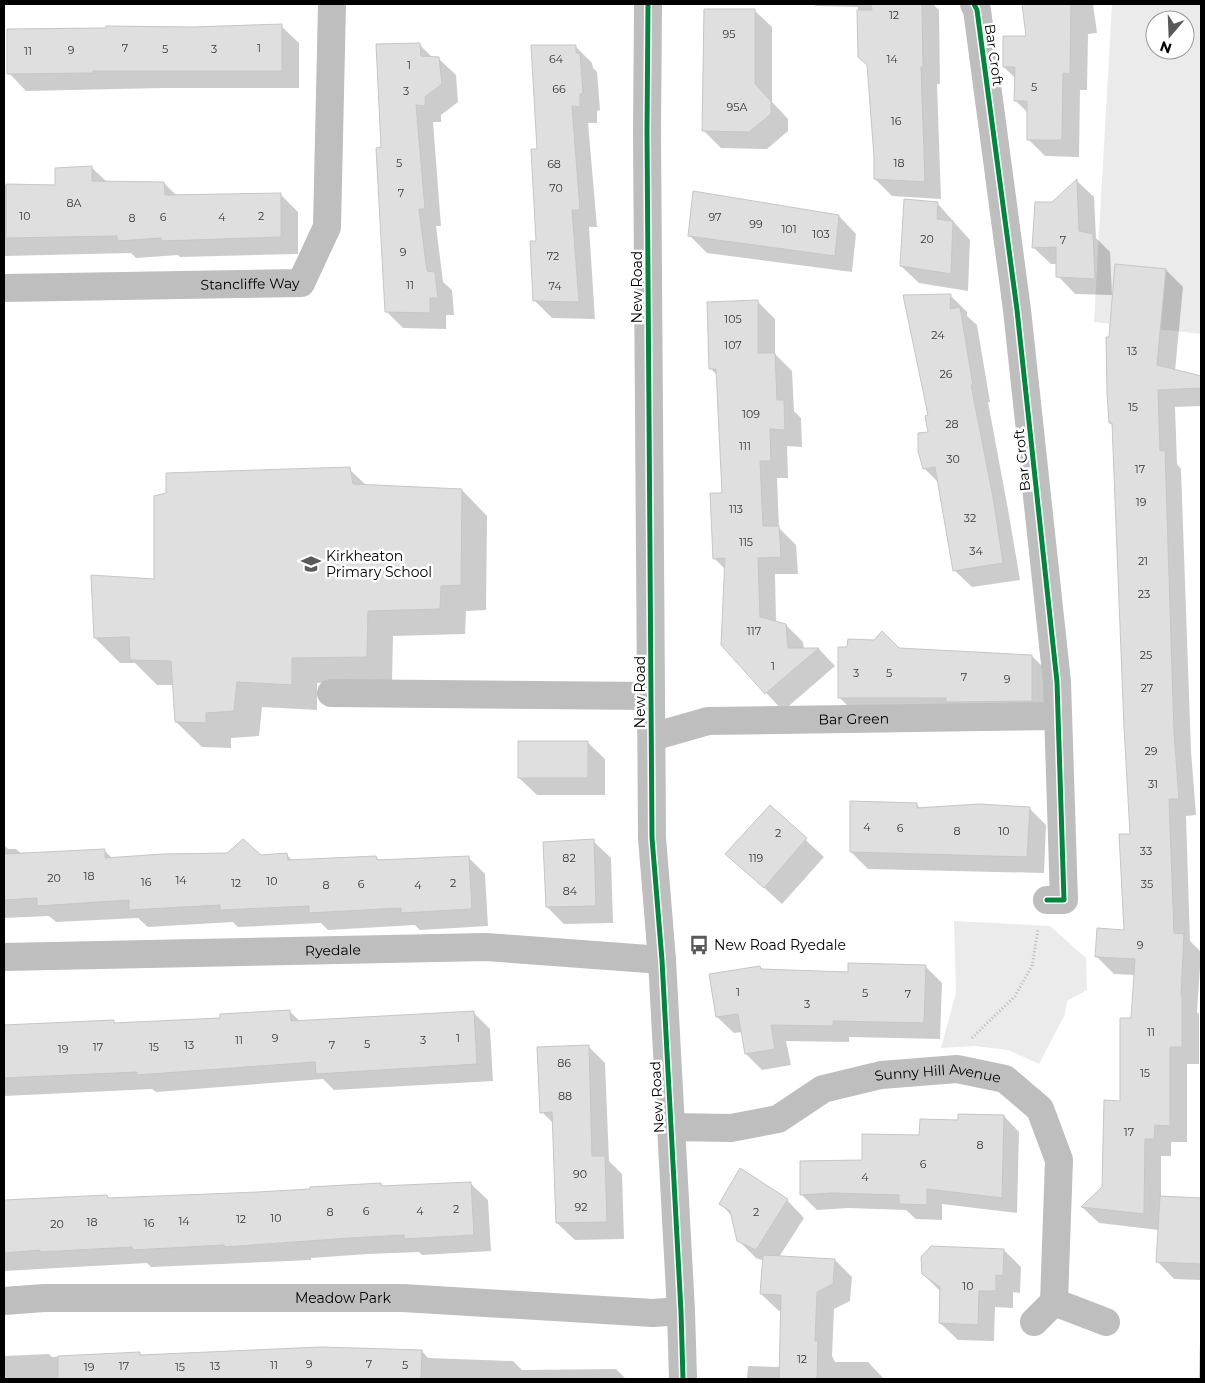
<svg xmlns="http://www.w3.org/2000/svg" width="1205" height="1383" font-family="Montserrat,sans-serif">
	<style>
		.green { fill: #ebebeb; fill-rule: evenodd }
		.shadow { fill: #0003 }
		.building { fill: #dfdfdf; stroke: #c6c6c6 }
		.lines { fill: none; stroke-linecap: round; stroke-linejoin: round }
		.path { stroke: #b9b9b9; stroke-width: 3; stroke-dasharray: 1 2.5; stroke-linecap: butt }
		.minor { stroke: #bebebe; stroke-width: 28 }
		.cycleway-casing { stroke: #fff; stroke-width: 8 }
		.cycleway { stroke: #00873e; stroke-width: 5 }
		.labels { text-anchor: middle; stroke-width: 5; stroke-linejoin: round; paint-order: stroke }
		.number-label { font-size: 11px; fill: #383838 }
		.street-label { font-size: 14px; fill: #000; stroke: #fff }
		.poi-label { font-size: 14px; fill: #000; stroke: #fff; text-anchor: start }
	</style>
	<rect width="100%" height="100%" fill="#fff"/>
	<!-- green -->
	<path class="green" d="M1112,4h89v330l-107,-12zM1155,20h30v30h-30z
		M954,921l96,5 36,32 1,32 -20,11 -2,13 -26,50 -31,-14 -33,-4 -34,2 15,-55z"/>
	<!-- shadow -->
	<path class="shadow" d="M814,4h119l6,6 1,74h-3l4,115 -49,-3 -17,-17v-22l-7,-92 -9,-9 -1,-49 -43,-1z
		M1023,4h70l4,29 -9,1 -1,56h-7l-1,67 -34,-1 -17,-17v-26l-13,-13 1,-21 -12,-12 23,-29z
		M754,10l18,17v75l16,17v12l-21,18 -46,-1 -18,-18z
		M281,26l18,17v45h-136l-137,3 -17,-18 183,-45z
		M420,45l13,13h5l18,17 2,27 -17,13v7h-8l8,104h-5l7,56 9,8 2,25h-8v14l-43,-1 -17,-17 -3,-162z
		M575,46l17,17 1,5 4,4 3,38 -3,1v12h-9l9,104h-8l6,92 -43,-1 -17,-17 3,-151z
		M91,167l16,15 57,1 13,13 103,-2 18,18v42l-118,3 -2,-2 -42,3 -5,-5 -127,3v-71l53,2z
		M1077,181l17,16 2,41 14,14 2,43 -37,-1 -17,-18 -1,-12h-6l-18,-17 20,-44z
		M937,203l33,37 -2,51 -49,-8 -18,-17z
		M839,216l17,18 -4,38 -145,-19 -18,-18z
		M1166,270l17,17 -8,84 26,6v29l-26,1 2,57 4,5 10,282 5,64 -10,1 4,125 11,11 -4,60 2,2v50h-12v78h-16v14h-10v41l40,2v81l-27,-1 -17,-18 2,-31 -60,-7 -17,-16 21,-19 18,-86 11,-83 3,-44 -21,-1 -17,-17 28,-26 7,-96 -19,-409 -3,-3v-85z
		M950,295l17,17v4l10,9 13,77h-2l21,113 11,65 -48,7 -18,-17 -15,-87 -15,-15 6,-52z
		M758,302l17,17v35l17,17 2,40 7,7 1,29 -15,-1 1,32h-11l2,50 17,17 2,29h-23l1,48 10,3 17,17 1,7h15l16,17 -52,45 -61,-66 3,-76 -11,-11 9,-64 -5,-118 -8,-8z
		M349,469l18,17 95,4 25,26 -1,94 -20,1 -1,23 -72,2 -1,46 -75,1v27l-55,-3 -3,29 -28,2v10l-29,-1 -26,-25 -2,-37h-17l-22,-22h-15l-25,-25 60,-58z
		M899,649l133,7 17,17 -1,45 -191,-3 -17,-17z
		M587,742l18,17v36h-68l-18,-17z
		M916,804l5,5 108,-1 17,17 -2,48 -176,-4 -17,-17z
		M770,807l54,50 -42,47 -55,-50z
		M593,841l18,17 2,65 -49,1 -17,-17z
		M4,845l4,4h8l6,5 82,-4 9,9 174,-4 6,6 83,-4 4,4 88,-4 17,17 3,52 -68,4 -5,-5 -87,5 -7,-7 -83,4 -5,-5 -85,5 -10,-9 -82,4 -7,-6 -45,2z
		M925,966l17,17 -2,56 -91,-2v5l-63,-1 5,24 -29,5 -16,-16 -4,-22 -8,1 -17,-16 43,-50 3,3 86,3z
		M290,1012l10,9 173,-9 17,17 3,52 -159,9 -11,-11 -167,13 -4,-3 -148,7v-70l109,-5 3,3 105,-5z
		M588,1046l17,17 4,98 13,13 2,65 -49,1 -18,-17 -3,-99 -12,-12z
		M1004,1116l15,16 -2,81 -75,-9v16l-26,-1 -10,-9 -58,-2 -31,2 -16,-16 62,-33 58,-24z
		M740,1169l47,31 17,18 -25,39 56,3 17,17 -2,24 -16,8 -2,47 3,6h33l16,17h19h-156l1,-13 33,1 1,-56h-3l-18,-17 3,-33 -8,-3 -18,-18 -6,-24 -11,-12z
		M470,1183l18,17 3,51 -69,4 -3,-3 -51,2 -57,4v2l-160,7 -4,-4 -143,8v-70l103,-4 3,2 202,-9 69,-6 3,3z
		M1004,1250l17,17 -1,26 -7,-1v16l-18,-1 -1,34 -36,-1 -18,-17 1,-31 -18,-18z
		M1200,1339h1v40h-2z
		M422,1351l6,7 85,3 9,9 94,-1 10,10h-622v-23l45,-2 3,3 88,-4 2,3z"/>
	<!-- building -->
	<path class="building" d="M871,4h51l1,63h-2l4,115 -51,-3v-22l-7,-92 -9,-8 -1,-47h15z
		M1022,4h49l-1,70 -7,-1 -1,67h-35v-39h-13l1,-34h-12v-31h23z
		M704,9h51v75l16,17v13l-22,18 -47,-1z
		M282,24v47h-189v2l-86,1v-45l99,-1v-2l86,1z
		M420,43l1,13 18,1 3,27 -17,13v9l-9,-1 9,104h-6l8,62 8,1 3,26h-8v15l-45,-1 -9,-164 5,-1 -5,-103z
		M531,45h45v8h4l3,40 -3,1v13l-8,-1 8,104h-8l7,92 -46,-1 -3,-60h6l-5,-92h6z
		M92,166v15l72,1 1,13 116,-2v44l-120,4v-3l-44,3v-5l-111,2v-54l49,1v-17z
		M1077,179l2,52 14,3 2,45 -39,-2v-30l-24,1 3,-46h17z
		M693,191l146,24 -4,41 -147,-20z
		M904,199l34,3 -1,17 16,2 -2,53 -51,-8z
		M1115,264l51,5 -9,96 44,11v12l-43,2 2,61 5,-1 9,283 5,66h-10l5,134 10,1 -3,61h1v52h-12v79l-15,-1 -1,14h-9l-1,75 -63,-7 21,-20 2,-87 16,1v-83h11l4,-59 -40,-2 2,-29 27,2 -5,-96h11l-6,-107 -12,-304h-3l-2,-31 -1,-55h3z
		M951,294l-1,15 10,-2 13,78h-2l22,112 10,66 -50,8 -18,-104 -12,2 -5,-18v-18l10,-1 -3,-16 3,-1 -25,-120z
		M758,300v53h17l2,47h7l1,30 -15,-1 1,32h-11l3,65h16l2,31 -23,1 2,59 26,7 2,24h31l-54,46 -44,-49 4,-87 -12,1 -3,-66h12l-6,-124h-7l-2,-67z
		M350,467l3,17 109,5 -1,96 -20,1 -1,23 -72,2 -1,46 -75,1v27l-55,-3 -3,29 -28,2v10l-31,-1 -4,-61 -41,-1 -1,-23 -35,1 -3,-63 63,4v-83l12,-3v-20z
		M882,631l17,17 133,7v46l-86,1v-4h-108v-51h9l1,-8 26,1z
		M518,741h70v37h-70z
		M850,801l67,2v5l62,-4 51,3 -3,50 -177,-5z
		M770,805l37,33 -43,50 -39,-34z
		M243,839l18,16 26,-2 1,7 88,-4 1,4 92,-4 3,53 -71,4v-5l-92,5v-7l-89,4v-5l-91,5v-10l-92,6v-8l-33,2v-46l101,-5v9l58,-4 64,-1z
		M594,839l2,67 -50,1 -3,-65z
		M848,963l78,2 -2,58 -91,-2v5l-62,-1 4,24 -30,5 -7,-40 -22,3 -7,-43 51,-8 1,3 87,3z
		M290,1010l1,11 183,-10 3,53 -161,10 -1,-12 -178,13v-3l-133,6v-53l110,-5v3l106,-5v-4z
		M589,1045l3,111h13l2,66 -51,1 -4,-111 -12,1 -3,-66z
		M958,1114l46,1 -2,83 -75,-9v16l-28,-1v-9l-67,-2 -32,2v-34l62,-1v-26l57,1 1,-16 38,1z
		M740,1168l48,31 -32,51 -19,-9 -7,-30 -11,-7z
		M471,1182l3,53 -70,4v-4l-54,3 -125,9 -1,-2 -91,5 -1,-3 -92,5v-2l-36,3v-53l103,-5 1,3 150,-6 52,-3v-2l71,-4v3z
		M1160,1196l41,2v66l-45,-2z
		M931,1246l73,3 -1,27 -7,-1v16h-17l-1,34 -39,-2 1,-36 -18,-13 -1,-17z
		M763,1255l72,4 -2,25 -16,8 -2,49h3l-1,38h-38l2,-84 -21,-1z
		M321,1347l101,3 -1,29h-363v-23l82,-4v3z"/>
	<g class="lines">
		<!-- path -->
		<path class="path" d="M972,1038l43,-42 17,-30 6,-36"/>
		<!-- minor -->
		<g class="minor">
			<path d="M648,4l-1,128 5,706 10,122 19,351 2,68"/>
			<path d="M974,4l3,6 40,300 40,372 7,218h-17"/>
			<path id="s1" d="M4,288l297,-5 26,-56 5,-223"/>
			<path d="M331,693l320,3"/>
			<path id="s2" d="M652,737l56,-16 350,-5"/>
			<path id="s3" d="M4,957l482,-10 176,13"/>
			<path id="s4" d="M670,1127l61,1 47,-9 45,-30 58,-14 76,-6 48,10 35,30 19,51 -5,142 52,20"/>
			<path id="s5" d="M4,1301l40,-3h359l250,15 28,-2"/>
			<path d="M1034,1322l20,-20"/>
		</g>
		<defs>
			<path id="cycleway" d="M648,4l-1,128 5,706 10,122 19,351 2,68
				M974,4l3,6 40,300 40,372 7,218h-17"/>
		</defs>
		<!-- cycleway casing -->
		<use href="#cycleway" class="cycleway-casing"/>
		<!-- cycleway -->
		<use href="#cycleway" class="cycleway"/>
	</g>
	<!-- icons -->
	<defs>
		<symbol id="school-bare" viewBox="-9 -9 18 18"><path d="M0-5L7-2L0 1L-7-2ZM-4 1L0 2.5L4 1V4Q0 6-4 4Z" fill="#595959" stroke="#fff" stroke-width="2.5" paint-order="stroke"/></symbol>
		<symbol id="bus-bare" viewBox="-9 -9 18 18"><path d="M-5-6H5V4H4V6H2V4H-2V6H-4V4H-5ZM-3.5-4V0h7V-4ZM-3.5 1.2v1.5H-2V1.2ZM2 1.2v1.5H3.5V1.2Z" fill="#595959" stroke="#fff" stroke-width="2.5" paint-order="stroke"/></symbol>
	</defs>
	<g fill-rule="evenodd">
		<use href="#school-bare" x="297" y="550" width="28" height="28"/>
		<use href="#bus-bare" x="685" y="931" width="28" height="28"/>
	</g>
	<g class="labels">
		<!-- number labels -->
		<g class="number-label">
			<text x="894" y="19">12</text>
			<text x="729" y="38">95</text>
			<text x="125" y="52">7</text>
			<text x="259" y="52">1</text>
			<text x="165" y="53">5</text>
			<text x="214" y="53">3</text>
			<text x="71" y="54">9</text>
			<text x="28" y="55">11</text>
			<text x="556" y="63">64</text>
			<text x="892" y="63">14</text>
			<text x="409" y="69">1</text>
			<text x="1034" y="91">5</text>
			<text x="559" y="93">66</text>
			<text x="406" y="95">3</text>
			<text x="737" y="111">95A</text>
			<text x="896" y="125">16</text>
			<text x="399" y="167">5</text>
			<text x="899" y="167">18</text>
			<text x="554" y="168">68</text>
			<text x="556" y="192">70</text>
			<text x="401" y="197">7</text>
			<text x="74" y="207">8A</text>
			<text x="25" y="220">10</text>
			<text x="261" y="220">2</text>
			<text x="163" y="221">6</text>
			<text x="222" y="221">4</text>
			<text x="715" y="221">97</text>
			<text x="132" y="222">8</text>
			<text x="756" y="228">99</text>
			<text x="789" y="233">101</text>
			<text x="821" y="238">103</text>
			<text x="927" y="243">20</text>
			<text x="1063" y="244">7</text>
			<text x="403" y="256">9</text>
			<text x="553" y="260">72</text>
			<text x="410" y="289">11</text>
			<text x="555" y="290">74</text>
			<text x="733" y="323">105</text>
			<text x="938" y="339">24</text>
			<text x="733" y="349">107</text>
			<text x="1132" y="355">13</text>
			<text x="946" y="378">26</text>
			<text x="1133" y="411">15</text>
			<text x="751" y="418">109</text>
			<text x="952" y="428">28</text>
			<text x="745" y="450">111</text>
			<text x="953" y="463">30</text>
			<text x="1140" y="473">17</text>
			<text x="1141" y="506">19</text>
			<text x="736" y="513">113</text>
			<text x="970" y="522">32</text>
			<text x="746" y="546">115</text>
			<text x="976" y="555">34</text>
			<text x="1143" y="565">21</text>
			<text x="1144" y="598">23</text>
			<text x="754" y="635">117</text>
			<text x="1146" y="659">25</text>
			<text x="773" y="670">1</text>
			<text x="856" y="677">3</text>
			<text x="889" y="677">5</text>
			<text x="964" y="681">7</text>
			<text x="1007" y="683">9</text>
			<text x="1147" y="692">27</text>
			<text x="1151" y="755">29</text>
			<text x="1153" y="788">31</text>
			<text x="867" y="831">4</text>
			<text x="900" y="832">6</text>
			<text x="957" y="835">8</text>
			<text x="1004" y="835">10</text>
			<text x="778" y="837">2</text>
			<text x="1146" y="855">33</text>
			<text x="569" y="862">82</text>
			<text x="756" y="862">119</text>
			<text x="89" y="880">18</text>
			<text x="54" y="882">20</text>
			<text x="181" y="884">14</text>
			<text x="272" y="885">10</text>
			<text x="146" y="886">16</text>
			<text x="236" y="887">12</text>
			<text x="453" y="887">2</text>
			<text x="361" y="888">6</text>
			<text x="1147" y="888">35</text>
			<text x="326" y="889">8</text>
			<text x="418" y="889">4</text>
			<text x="570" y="895">84</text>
			<text x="1140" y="949">9</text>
			<text x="738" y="996">1</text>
			<text x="865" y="997">5</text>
			<text x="908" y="998">7</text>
			<text x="807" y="1008">3</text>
			<text x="1151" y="1036">11</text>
			<text x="275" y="1042">9</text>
			<text x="458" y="1042">1</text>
			<text x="239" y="1044">11</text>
			<text x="423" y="1044">3</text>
			<text x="367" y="1048">5</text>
			<text x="189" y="1049">13</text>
			<text x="332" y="1049">7</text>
			<text x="98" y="1051">17</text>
			<text x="154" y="1051">15</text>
			<text x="63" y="1053">19</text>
			<text x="564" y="1067">86</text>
			<text x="1145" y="1077">15</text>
			<text x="565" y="1100">88</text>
			<text x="1129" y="1136">17</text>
			<text x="980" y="1149">8</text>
			<text x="923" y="1168">6</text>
			<text x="580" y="1178">90</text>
			<text x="865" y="1181">4</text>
			<text x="581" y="1211">92</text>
			<text x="456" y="1213">2</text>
			<text x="366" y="1215">6</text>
			<text x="420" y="1215">4</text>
			<text x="330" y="1216">8</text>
			<text x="756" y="1216">2</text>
			<text x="276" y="1222">10</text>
			<text x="241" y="1223">12</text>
			<text x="184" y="1225">14</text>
			<text x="92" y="1226">18</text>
			<text x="149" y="1227">16</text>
			<text x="57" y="1228">20</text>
			<text x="968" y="1290">10</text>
			<text x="802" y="1363">12</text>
			<text x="309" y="1368">9</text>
			<text x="369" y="1368">7</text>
			<text x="274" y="1369">11</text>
			<text x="405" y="1369">5</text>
			<text x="124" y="1370">17</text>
			<text x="215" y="1370">13</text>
			<text x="89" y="1371">19</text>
			<text x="180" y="1371">15</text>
		</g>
		<!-- street labels -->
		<g class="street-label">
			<text transform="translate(994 55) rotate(82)" y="5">Bar Croft</text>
			<text dy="5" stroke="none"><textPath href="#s1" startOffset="246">Stancliffe Way</textPath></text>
			<text transform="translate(637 287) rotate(-90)" y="5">New Road</text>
			<text transform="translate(1022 460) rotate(-96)" y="5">Bar Croft</text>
			<text transform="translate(640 692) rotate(-90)" y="5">New Road</text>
			<text dy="5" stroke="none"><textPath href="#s2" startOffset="204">Bar Green</textPath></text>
			<text dy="5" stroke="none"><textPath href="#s3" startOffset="329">Ryedale</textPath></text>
			<text dy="5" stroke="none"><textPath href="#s4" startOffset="280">Sunny Hill Avenue</textPath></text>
			<text transform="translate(657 1097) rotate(-93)" y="5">New Road</text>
			<text dy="5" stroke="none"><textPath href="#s5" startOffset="339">Meadow Park</textPath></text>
		</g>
		<!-- poi labels -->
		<g class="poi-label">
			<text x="326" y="561">Kirkheaton<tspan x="326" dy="16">Primary School</tspan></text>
			<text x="714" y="950">New Road Ryedale</text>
		</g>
	</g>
	<!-- border -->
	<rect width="1205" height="1383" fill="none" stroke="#000000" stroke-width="10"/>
	<!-- north arrow -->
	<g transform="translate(1170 35) rotate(199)"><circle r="24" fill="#ffffff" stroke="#999999"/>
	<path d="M0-4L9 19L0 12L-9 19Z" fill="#595959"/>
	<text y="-8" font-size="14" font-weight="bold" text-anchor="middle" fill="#000000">N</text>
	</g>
</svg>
